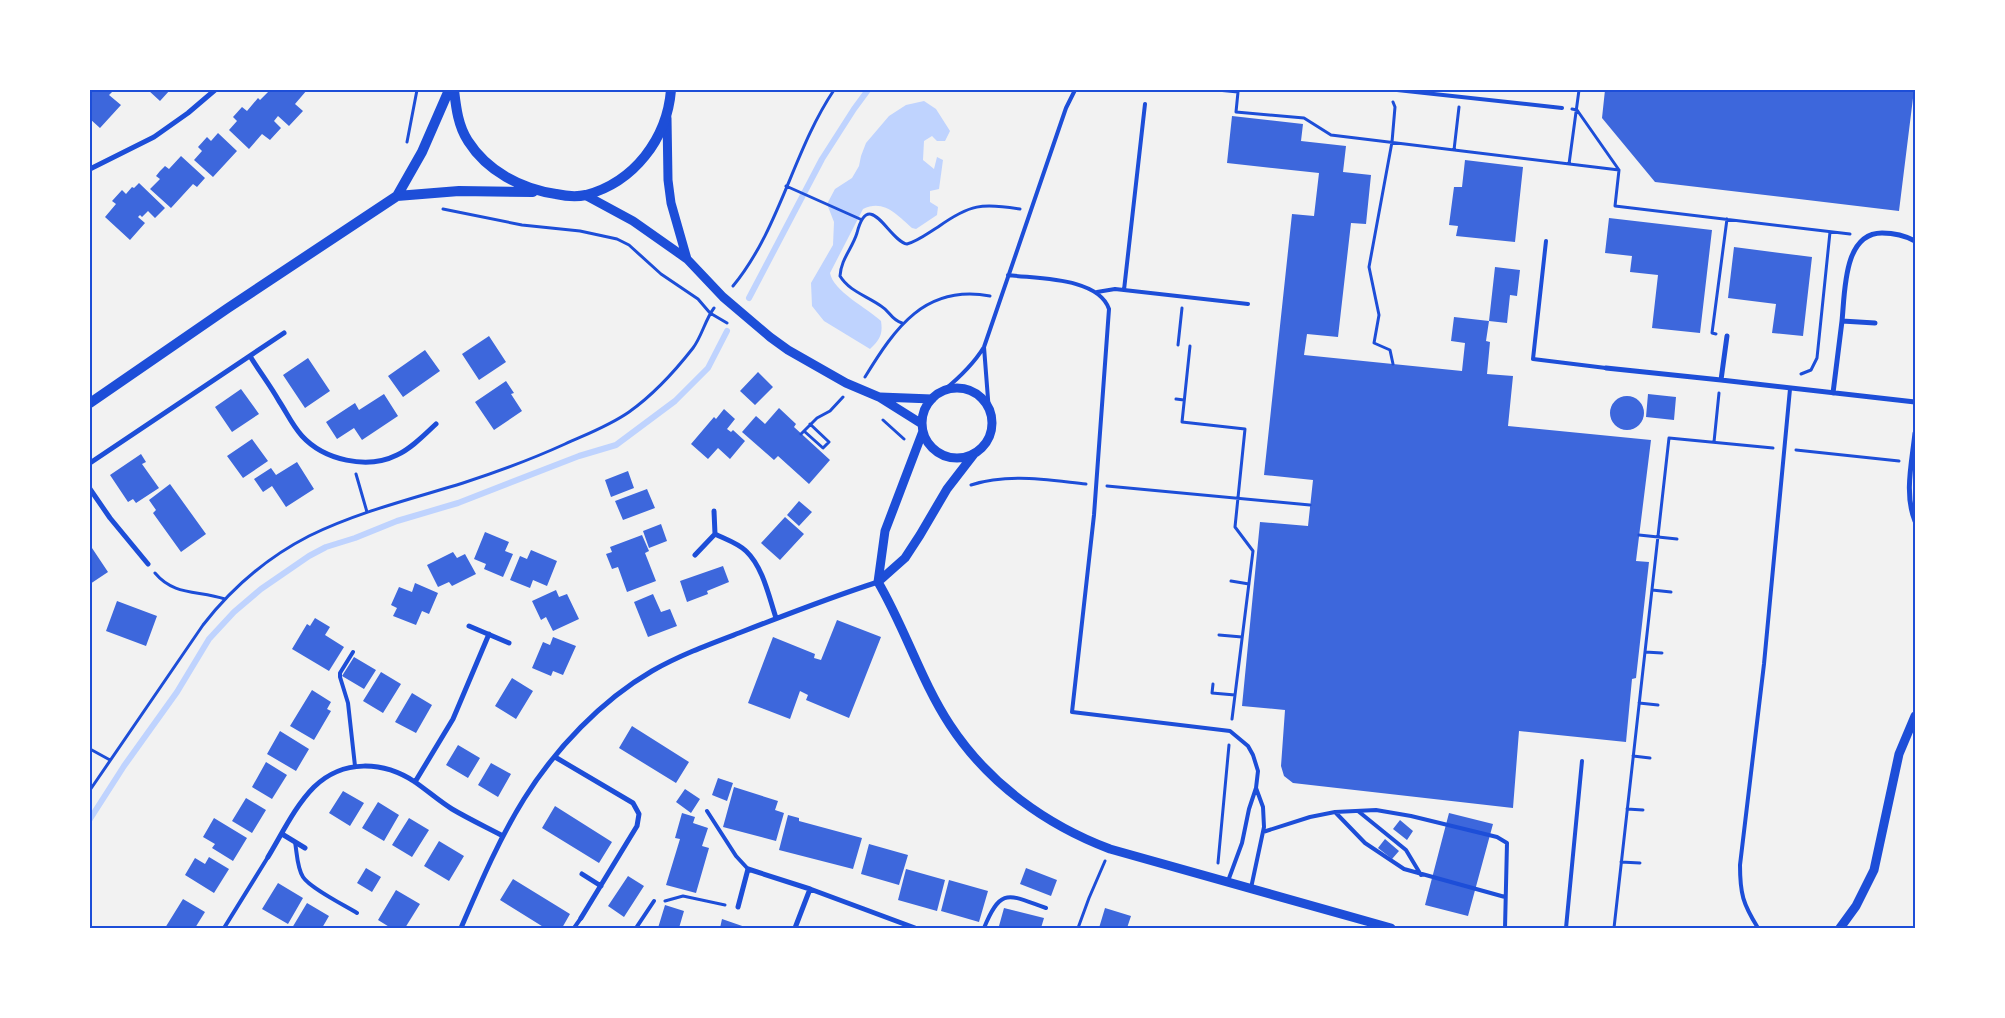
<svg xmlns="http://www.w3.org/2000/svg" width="2005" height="1018" font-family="'Public Sans',sans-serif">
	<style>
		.water { fill: #bfd3fe }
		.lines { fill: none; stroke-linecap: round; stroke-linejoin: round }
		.stream { stroke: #bfd3fe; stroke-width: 6 }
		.building { fill: #3d67dc }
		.path { stroke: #1d4ed8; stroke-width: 3 }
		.service { stroke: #1d4ed8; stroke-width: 4 }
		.minor { stroke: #1d4ed8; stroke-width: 5 }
		.tertiary { stroke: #1d4ed8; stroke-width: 9 }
		.secondary { stroke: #1d4ed8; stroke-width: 10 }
		.neatline { fill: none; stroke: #1d4ed8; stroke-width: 2 }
	</style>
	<rect width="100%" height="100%" fill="#f2f2f2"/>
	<!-- water -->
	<path class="water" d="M924,101l12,8 14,22 -5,10h-8l-5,-5 -8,5 -1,19 11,9 3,-12 6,3 -4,29 -9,2v11l8,5 -1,8 -21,14 -4,-1c-15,-13 -28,-29 -49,-19l-33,64c3,18 37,35 51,48 2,13 -1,19 -11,28l-46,-28 -12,-15 -1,-23 22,-38 1,-23 -7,-18 8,-15 17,-11 7,-12 2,-10 5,-13 23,-27 17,-11z"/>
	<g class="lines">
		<!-- stream -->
		<path class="stream" d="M749,298l73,-139 32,-50 14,-19
			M90,819l34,-53 53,-74 32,-53 25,-27 27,-23 48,-33 17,-9 29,-9 42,-17 61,-18 121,-47 37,-11 59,-44 33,-33 19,-37"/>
	</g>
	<!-- building -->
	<path class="building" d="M90,90h24l-5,5 12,10 -21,23 -10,-9z
		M148,90h22l-10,11z
		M270,90h37l-12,14 8,7 -14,15 -11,-10 -4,5 7,7 -11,12 -8,-6 -13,15 -20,-19 8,-9 -4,-4 9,-10 5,4 11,-13 2,2z
		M1605,90h309l-15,121 -244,-29 -53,-64z
		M1232,116l71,8 -2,17 45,5 -3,26 28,3 -5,49 -15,-1 -13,114 -31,-3 -3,21 158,16 3,-28 -14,-2 3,-24 35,4 -3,20 4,1 -3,32 26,2 -5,50 143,14 -15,121 13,1 -13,116 -4,1 -6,63 -107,-11 -6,77 -220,-25 -9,-7 -3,-10 4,-56 -43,-4 18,-184 48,4 5,-46 -49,-5 28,-261 22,2 5,-43 -92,-10z
		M218,133l19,18 -24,26 -19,-17 8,-9 -4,-4 9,-10 4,4z
		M181,156l24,22 -8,9 -4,-3 -22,24 -21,-19 10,-10 -4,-3 4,-5 5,-5 4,3z
		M1465,160l58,7 -8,75 -59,-6 2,-10 -9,-1 5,-38h8z
		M139,183l26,25 -10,10 -7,-7 -6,6 -2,-2 -2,2 7,6 -15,17 -25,-23 11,-13 -4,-3 10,-11 4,4 6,-7 2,1z
		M1609,218l103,12 -12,103 -48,-5 6,-53 -28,-3 2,-16 -27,-3z
		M1734,247l78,10 -9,79 -31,-3 4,-29 -48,-6z
		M1495,267l25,3 -3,26 -7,-1 -3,28 -18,-2z
		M489,336l17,26 -27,18 -17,-26z
		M425,350l15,21 -37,26 -15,-21z
		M308,358l22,33 -25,17 -22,-33z
		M758,372l15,15 -18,18 -15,-14z
		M506,381l8,12 -3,1 11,17 -28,19 -19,-28z
		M241,389l18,25 -27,18 -17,-25z
		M384,394l14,22 -36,24 -8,-12 -17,11 -11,-17 29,-19 4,7z
		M1648,394l28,3 -2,23 -28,-3z
		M1610 413a17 17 0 1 1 34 0a17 17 0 1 1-34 0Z
		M779,408l17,16 -2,3 36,33 -21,24 -31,-28 -4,4 -32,-28 14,-16 9,8z
		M724,409l11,10 -8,10 4,3 2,-2 12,11 -15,18 -12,-11 -10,11 -17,-15 23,-27 2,2z
		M252,439l16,22 -25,17 -16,-22z
		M141,454l5,8 -4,2 17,24 -23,15 -3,-4 -5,3 -18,-27z
		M297,462l17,27 -28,18 -14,-21 -9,6 -9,-13 17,-11 5,7z
		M628,471l6,17 -23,9 -6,-17z
		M170,484l36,50 -25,18 -28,-39 3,-3 -7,-10z
		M647,489l8,19 -32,12 -8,-19z
		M799,501l13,11 -13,14 -12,-11z
		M785,517l19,17 -24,26 -19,-17z
		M661,524l6,17 -18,7 -6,-17z
		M485,532l24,10 -4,9 8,3 -10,23 -19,-8 2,-5 -12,-5z
		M642,535l7,16 -4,2 11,28 -29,11 -9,-25 -6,2 -6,-15 6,-2 -2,-5z
		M90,545l18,27 -18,12z
		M531,550l26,11 -10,25 -14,-6 -3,8 -20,-8 10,-24 7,3z
		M453,552l4,6 8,-4 11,20 -24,12 -3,-4 -11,5 -11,-22z
		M723,566l6,16 -22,9 1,3 -21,8 -7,-21z
		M415,583l23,10 -9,21 -7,-3 -6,14 -23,-9 4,-8 -6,-3 8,-18 13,5z
		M556,590l3,7 8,-3 12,25 -26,12 -7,-14 -5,3 -9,-19z
		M653,594l8,18 9,-3 7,17 -29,11 -14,-35z
		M117,601l40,15 -11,30 -40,-15z
		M315,618l15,9 -5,8 19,12 -15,24 -37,-22 15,-25 3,2z
		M837,620l44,17 -32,81 -43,-18 2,-5 -8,-4 -10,28 -42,-16 25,-66 42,17 -1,4 7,2z
		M553,637l23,9 -13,29 -10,-4 -2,5 -19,-8 11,-26 7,3z
		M354,657l22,13 -12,19 -22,-13z
		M381,672l20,12 -18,29 -20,-12z
		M512,678l21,13 -17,28 -21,-13z
		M312,690l19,12 -4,7 4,2 -17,29 -24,-14z
		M412,693l20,12 -16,28 -21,-11z
		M632,726l57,36 -13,21 -57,-35z
		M280,731l29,18 -13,22 -29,-17z
		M458,745l22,13 -12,20 -22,-13z
		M266,762l21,13 -15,24 -20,-12z
		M491,763l20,11 -13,23 -20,-12z
		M718,778l15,5 -6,18 -15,-6z
		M734,787l44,14 -3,9 9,3 -8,28 -53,-14z
		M685,789l15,10 -9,14 -15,-11z
		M343,791l21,12 -14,23 -21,-13z
		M246,798l20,12 -14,23 -20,-12z
		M378,802l21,13 -15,26 -22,-13z
		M555,806l57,36 -13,21 -57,-35z
		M682,813l13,4 -2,6 15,5 -6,18 7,2 -13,45 -30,-8 14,-46 -5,-1z
		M1449,813l44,11 -25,92 -43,-11z
		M788,815l11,3v3l63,17 -9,31 -74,-19z
		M214,818l33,20 -14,23 -21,-13 3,-4 -12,-7z
		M409,818l20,12 -17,27 -20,-12z
		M1400,820l13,11 -6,9 -14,-11z
		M1385,839l14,12 -7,8 -14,-11z
		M439,841l25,15 -15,25 -25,-15z
		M869,844l39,11 -9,30 -38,-11z
		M209,857l20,12 -15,24 -29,-18 10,-17 10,6z
		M366,868l15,9 -9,15 -15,-9z
		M1026,868l31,12 -6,16 -31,-12z
		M906,869l39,11 -8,31 -39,-11z
		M628,876l16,10 -20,31 -16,-11z
		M513,879l57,35 -8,14h-17l-45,-28z
		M949,880l39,11 -9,31 -38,-11z
		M278,883l25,15 -15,26 -26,-15z
		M396,890l24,14 -15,24h-14l-13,-8z
		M183,899l22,13 -10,16h-30z
		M307,903l22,13 -7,12h-30z
		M665,905l19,6 -5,17h-21z
		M1004,908l40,10 -3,10h-35l-7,-2z
		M1105,908l26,8 -4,12h-28z
		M722,919l26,9h-28z"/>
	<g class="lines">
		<!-- path -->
		<path class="path" d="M1217,90l21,2 -2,20 68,6 27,17 288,35
			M1393,102l2,5 -3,35 -23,125 10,48 -5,28 16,7 3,14
			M1572,109l5,1 42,60 -4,36 235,28
			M407,142l10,-52
			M1454,150l5,-43
			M1569,164l10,-74
			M786,186l74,33
			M443,209l79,16 58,6 37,8 12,6 32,29 37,25 12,14 17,10
			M733,286c47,-57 60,-135 101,-196
			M902,323c-12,-4 -11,-11 -21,-17 -14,-10 -32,-15 -41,-30 1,-17 12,-27 17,-43 12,-47 32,8 50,11 11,-3 21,-11 31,-17 32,-23 44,-24 82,-18
			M1716,334l-4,-1 15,-114
			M1178,345l4,-37
			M1190,346l-8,76 63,7 -10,98 18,24 -21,168
			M1801,374l10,-4 6,-12 13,-126
			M865,377c30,-49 60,-93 125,-81
			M1176,399l8,1
			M883,420l21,19
			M804,431l19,17 6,-6 -19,-18
			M801,434l16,-16 13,-7 13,-14
			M1714,442l5,-49
			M1796,450l103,11
			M356,474l11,38
			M971,485c37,-12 76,-5 115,-1
			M1107,486l203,19
			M1639,535l38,4
			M155,573c19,23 43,17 70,26
			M1231,581l18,3
			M1652,590l19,2
			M1219,635l23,2
			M1645,652l17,1
			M1213,684l-1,9 23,2
			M1639,703l19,2
			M90,749l20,11
			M1633,756l17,2
			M90,790l113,-165c28,-36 65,-68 106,-89 49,-24 102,-37 154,-53 34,-11 69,-24 102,-39 22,-10 44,-18 64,-32 24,-17 46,-41 64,-64 9,-12 12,-28 21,-40
			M1627,809l16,1
			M1621,862l19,1
			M1218,863l11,-118
			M665,901l18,-5 42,9
			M1078,928l11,-30 16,-37
			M1614,928l55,-490 104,10"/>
		<!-- service -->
		<path class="service" d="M1397,90l165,18
			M1546,241l-13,118 73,9
			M1008,275c29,4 90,2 101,34l-15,206 -22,197 158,19 18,15 5,9 5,16 -2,17 -7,21 -7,34 -14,38
			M1124,290l21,-186
			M1097,292l18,-3 133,15
			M984,347l5,65
			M943,391c16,-13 30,-26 41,-44l82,-239 9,-18
			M353,652l-13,21v4l8,26 7,63
			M707,811l29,45 12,13
			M1358,811l48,39 15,25
			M1335,812l30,31 39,26 101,28
			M1263,832l47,-15 25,-5 41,-2 35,6 86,21 10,6 -2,85
			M295,842c2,11 2,26 8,35 7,11 41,28 54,36
			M1251,888l13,-61 -1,-20 -7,-19
			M224,928l44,-71
			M574,928l7,-10
			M636,928l18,-27
			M984,928c17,-42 25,-33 62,-20
			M1566,928l16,-167
			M1758,928c-15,-24 -18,-34 -18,-63l24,-201 26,-275"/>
		<!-- minor -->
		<path class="minor" d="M90,169l64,-32 34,-24 27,-23
			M1842,321l33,2
			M1727,336l-6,44 194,22
			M250,356c9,15 20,29 29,45 8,12 13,24 23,35 22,24 65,34 95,19 15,-7 27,-20 39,-31
			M1606,368l115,12
			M1833,393c3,-24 6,-48 9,-72 3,-28 1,-88 40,-88 13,0 22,2 33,8
			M1915,433c-3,29 -11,61 0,88
			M90,463l194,-130
			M90,489l20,29 38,46
			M714,511l1,23c10,5 23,9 31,17 17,16 23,46 30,67
			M695,555l20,-21
			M469,626l40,17
			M555,757l78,46 6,11 -2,12 -56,92
			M415,782l38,-63 36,-85
			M282,834l23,14
			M268,857c14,-23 27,-51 46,-70 29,-28 69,-26 101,-5 13,9 24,19 37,27 17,10 34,18 51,27
			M582,874l19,12
			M738,907l10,-38 62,20
			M461,928c19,-44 38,-89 63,-129 31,-50 78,-99 128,-128 28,-16 58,-27 87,-38 46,-18 92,-36 139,-51
			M795,928l15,-39 105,39"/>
		<!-- tertiary -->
		<path class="tertiary" d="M667,118l1,62 3,23 16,56
			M585,195l48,26 54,38 36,38 47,40 18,13 58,33 33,14 43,27
			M922 423a35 35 0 1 1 70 0a35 35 0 1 1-70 0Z
			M880,397l52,2
			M878,582c27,46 43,99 72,143 38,58 96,100 160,124l281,79
			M878,582l27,-24 15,-23 27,-46 27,-35
			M878,582l7,-51 38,-100
			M1840,928l16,-22 18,-36 25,-116 16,-38"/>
		<!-- secondary -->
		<path class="secondary" d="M454,90c2,17 4,36 14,51 19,30 53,48 88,53 9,2 21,3 30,1 48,-13 81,-56 85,-105
			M397,196l62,-5 74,1
			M90,403l138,-95 169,-112 25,-44 27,-62"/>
	</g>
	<!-- border -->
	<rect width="2005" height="1018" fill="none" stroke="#ffffff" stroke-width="182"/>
	<rect x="91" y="91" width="1823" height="836" class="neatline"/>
</svg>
